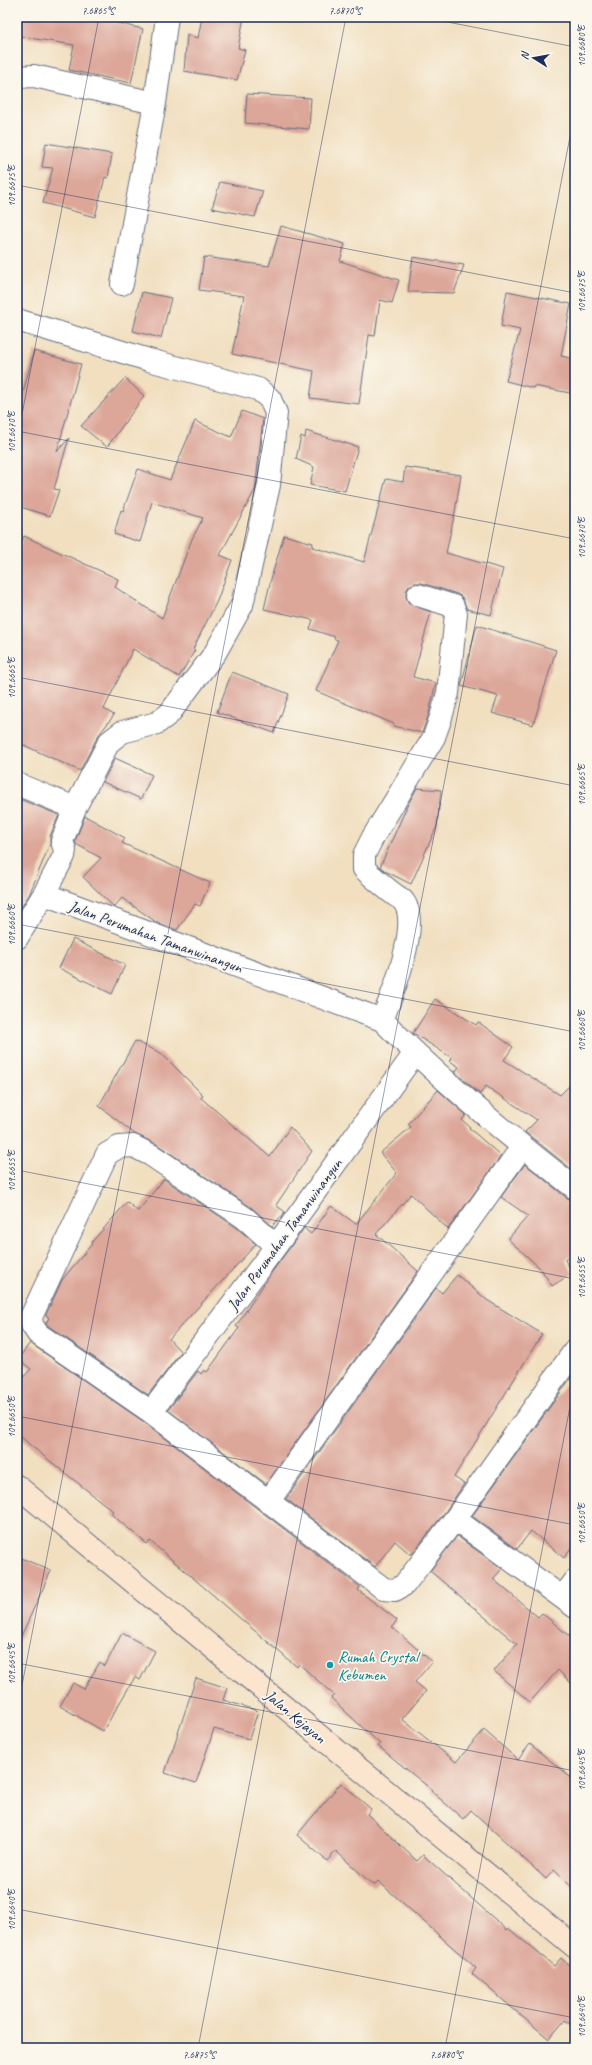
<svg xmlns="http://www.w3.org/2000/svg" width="592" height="2065" font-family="Caveat,sans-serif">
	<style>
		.building { fill: #dca699 }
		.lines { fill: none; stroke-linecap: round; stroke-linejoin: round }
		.minor-casing { stroke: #666d80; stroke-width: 24 }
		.secondary-casing { stroke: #666d80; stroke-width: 24 }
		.minor { stroke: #fff; stroke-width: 22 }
		.secondary { stroke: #fce5cf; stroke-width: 22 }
		.ticks { fill: none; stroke: #1b2f5e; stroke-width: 1; stroke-opacity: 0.45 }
		.culture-dot { fill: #0f9aa8; stroke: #fbf7ec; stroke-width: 1.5 }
		.labels { text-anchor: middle; stroke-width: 3.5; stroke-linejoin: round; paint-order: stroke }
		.street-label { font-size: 16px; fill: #1b2f5e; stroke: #fbf7ec }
		.culture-label { font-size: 16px; fill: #0d838f; stroke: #fbf7ec; text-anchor: start }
		.neatline { fill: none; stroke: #1b2f5e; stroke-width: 1.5 }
		.ticks-label { font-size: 10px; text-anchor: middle; fill: #1b2f5e }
	</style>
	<rect width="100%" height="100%" fill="#fbf7ec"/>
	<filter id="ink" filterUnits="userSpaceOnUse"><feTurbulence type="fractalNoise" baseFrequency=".025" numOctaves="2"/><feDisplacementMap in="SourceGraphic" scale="8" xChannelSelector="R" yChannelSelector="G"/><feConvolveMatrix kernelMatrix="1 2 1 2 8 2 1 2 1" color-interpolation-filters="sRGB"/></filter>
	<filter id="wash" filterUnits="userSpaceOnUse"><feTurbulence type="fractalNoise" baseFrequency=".012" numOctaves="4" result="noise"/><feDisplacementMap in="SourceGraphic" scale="16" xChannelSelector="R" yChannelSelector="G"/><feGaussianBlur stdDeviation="0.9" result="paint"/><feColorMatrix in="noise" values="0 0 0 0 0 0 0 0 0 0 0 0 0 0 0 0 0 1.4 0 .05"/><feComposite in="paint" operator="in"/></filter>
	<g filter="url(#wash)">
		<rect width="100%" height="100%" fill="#f1dfc0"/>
		<g id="blocks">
			<!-- building -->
			<path class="building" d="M17,17h74l52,12 -12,54 -62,-13 5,-25 -57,-9z
				M202,17h42l-6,31 7,2 -8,30 -53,-9 3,-36 11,3z
				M247,94l64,4 -2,31 -64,-6z
				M46,143l66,11 -4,24 -3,-1 -10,40 -52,-14 10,-35 -11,-1z
				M220,182l43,9 -8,26 -43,-9z
				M281,226l64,18 -5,17 59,19 -7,23 -12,-3 -5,36 -6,-1 -10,69 -49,-6 4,-27 -82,-17 12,-58 -45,-6 5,-33 65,9z
				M413,257l51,8 -10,28 -46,-1z
				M507,291l64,13 -10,52 14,3v35l-41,-8 -1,2 -27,-7 14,-51 -19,-4z
				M142,292l29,6 -10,40 -28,-7z
				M34,351l47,13 -24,88 12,-14 -15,51 5,1 -9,26 -33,-10v-91z
				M125,378l19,18 -37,51 -26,-21z
				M242,411l21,8 -8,71 -35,65 12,5 -15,41 -24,48 2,1 -16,27 -46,-28 -29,60 10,6 -16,21 -18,35 -63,-29v-190l7,-16 94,43 -3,8 47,31 30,-79 11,-21 -51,-16 -12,40 -26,-8 7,-24 2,1 15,-42 32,11 25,-59 36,16z
				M306,431l52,16 -13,44 -35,-6 4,-18 -18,-8 5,-23 4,2z
				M405,467l56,8 -6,37 -9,41 57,16 -12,46 -24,-6 -5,-12 -5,-3 -35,-11h-7l-6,3 -3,5v6l3,7 22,8 -18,65 23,6 -7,30 -7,20 -28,-7v-2l-78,-33 22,-51 -4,-1 1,-2 -25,-8 3,-9 -49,-11 8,-34 12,-40 29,8 -1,4 52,15 22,-83 17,3z
				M477,625l79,25 -23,75 -41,-12 6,-17 -37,-10z
				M232,672l57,22 -15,39 -57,-21z
				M115,758l37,17 -11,24 -38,-17z
				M417,788l24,2 -4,36 -26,58 -24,-12 -7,-5 28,-63z
				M17,798l42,17 -9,21v8l-21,51 -12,19z
				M85,816l40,22 -3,5 88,40 -10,23 -5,-2 -18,26 -21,-8 -34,-24 -8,9 -31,-30 18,-19 -25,-14 -1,-3z
				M73,939l52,26 -13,29 -53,-26z
				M435,999l41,26 2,-3 35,25 -9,13 56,35 15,-15v92l-50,-40 12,-12 -51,-34 -6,8 -25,-22 4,-5 -9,-6 2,-3 -39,-25z
				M135,1041l26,12 42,42 -2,3 69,59 20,-30 22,24 -36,54 9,7 -13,14 -20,-18 -94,-63 -23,-11 -36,-28z
				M438,1090l28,25 -4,5 8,7 -1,1 32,28 -53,73 -37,-35 -35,40 42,37 -152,213 -98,-74 30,-39 3,3 3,-4 3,2 32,-44 -3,-2 36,-54 32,-44 7,6 20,-28 25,18 41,-51 -17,-20 31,-26 -3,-3z
				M525,1164l42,34 8,2v50l-10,10 8,13 -21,13 -11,-17 -33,-30 20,-23 -27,-19z
				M164,1179l73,49 19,16 -87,95 12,13 -33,43 -101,-70 -1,-2 3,-5 -3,-3 16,-35 30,-36 -1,-1 36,-41 11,9z
				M457,1275l30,25 55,34 -88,143 10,7 -19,28 -34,43 -16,-14 -20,26 -89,-68 150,-211 6,5z
				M30,1343l114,79 216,165 -2,3 39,30 -5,7 40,35 -17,20 11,9 -24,28 54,43 28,-32 34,30 12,-16 45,37v109l-21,-20 -8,9 -75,-69 -8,9 -32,-28 1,-1 -54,-44 2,-2 -49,-46 3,-3 -35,-31 -2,3 -147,-126 -3,3 -36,-30 2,-3 -83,-66 -13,-12v-49l14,-15 -13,-10z
				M575,1372v172l-11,14 -33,-27 -14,18 -45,-33z
				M457,1536l45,33 -9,10 45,38 4,-4 33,28v46l-17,-17 -28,32 -36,-31 23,-27 -87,-73z
				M17,1556l34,15 -34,74z
				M122,1633l33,18 -15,29 -5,-3 -32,54 -43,-25 13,-23 11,6 16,-27 5,4z
				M196,1678l31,10 -4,12 35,11 -9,28 -35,-10 -18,54 -31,-10z
				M341,1783l30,26 -4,5 50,47 6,-6 84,75 1,-2 46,38 7,-8 14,12v58l-10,-8 -16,19 -77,-65 4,-6 -98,-87 -4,5 -38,-35 -9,10 -30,-26z"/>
		</g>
	</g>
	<g filter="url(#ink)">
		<use href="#blocks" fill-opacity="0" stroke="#666d80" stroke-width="1"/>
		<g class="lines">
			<defs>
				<path id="minor" d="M17,77l17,-1 121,27
					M122,284l33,-181 12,-86
					M17,320l132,40 109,29 12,10 6,14 -7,72 -27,120 -27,48 -46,61 -12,9 -35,9 -13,10 -34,66 -13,33 3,9 -1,6 -20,38 -27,44
					M17,784l58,24
					M44,894l338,126c60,61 126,116 193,168
					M382,1020c10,-24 39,-96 22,-118 -2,-3 -6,-5 -9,-7 -11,-8 -21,-17 -31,-26v-14l9,-18 61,-100 7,-20 7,-24 8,-79 -3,-8 -35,-11
					M276,1246l-31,-28 -94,-63 -18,-9 -14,1 -12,7 -76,163 1,8 6,9 113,78 233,177 11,1 9,-5 51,-66 120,88
					M151,1412l125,-166 139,-193
					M268,1502l254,-355
					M455,1519l120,-169
					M563,1597l12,-16"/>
				<path id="secondary" d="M17,1486l558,461"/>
			</defs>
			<!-- minor casing -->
			<use href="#minor" class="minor-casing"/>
			<!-- secondary casing -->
			<use href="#secondary" class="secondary-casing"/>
			<!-- minor -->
			<use href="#minor" class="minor"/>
			<!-- secondary -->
			<use href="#secondary" class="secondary"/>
		</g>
	</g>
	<!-- ticks -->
	<path class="ticks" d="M422,17l153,30M17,185l558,108M17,431l558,108M17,440l82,-423M17,677l558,109M17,924l558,108M17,1170l558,109M17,1416l558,109M17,1663l558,108M17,1711l329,-1694M17,1909l558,109M198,2048l377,-1937M445,2048l130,-667"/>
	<!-- markers -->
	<circle class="culture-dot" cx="330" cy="1665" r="4"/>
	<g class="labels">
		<!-- street labels -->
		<g class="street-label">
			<text transform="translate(156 936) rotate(20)" y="6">Jalan Perumahan Tamanwinangun</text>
			<text transform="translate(284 1234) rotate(-54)" y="6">Jalan Perumahan Tamanwinangun</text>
			<text transform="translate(296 1716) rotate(40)" y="6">Jalan Kejayan</text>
		</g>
		<!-- culture labels -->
		<g class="culture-label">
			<text x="338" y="1662">Rumah Crystal<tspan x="338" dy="18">Kebumen</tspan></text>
		</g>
	</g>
	<!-- margin -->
	<rect width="592" height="2065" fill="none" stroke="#fbf7ec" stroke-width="44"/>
	<!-- north arrow -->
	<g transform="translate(534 58) rotate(281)" stroke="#fbf7ec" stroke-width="3" paint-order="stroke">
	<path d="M0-3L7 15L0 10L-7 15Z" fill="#1b2f5e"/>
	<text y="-6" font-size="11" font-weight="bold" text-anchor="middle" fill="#1b2f5e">N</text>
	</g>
	<rect x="22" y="22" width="548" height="2021" class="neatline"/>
	<g class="ticks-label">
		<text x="98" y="14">7.6865°S</text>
		<text x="345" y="14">7.6870°S</text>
		<text transform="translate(581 46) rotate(-90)" y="4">109.6680°E</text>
		<text transform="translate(11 186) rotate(-90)" y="4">109.6675°E</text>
		<text transform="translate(581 292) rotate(-90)" y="4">109.6675°E</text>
		<text transform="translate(11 432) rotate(-90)" y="4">109.6670°E</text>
		<text transform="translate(581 538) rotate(-90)" y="4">109.6670°E</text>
		<text transform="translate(11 678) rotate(-90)" y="4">109.6665°E</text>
		<text transform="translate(581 785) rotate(-90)" y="4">109.6665°E</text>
		<text transform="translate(11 925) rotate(-90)" y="4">109.6660°E</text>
		<text transform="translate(581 1031) rotate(-90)" y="4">109.6660°E</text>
		<text transform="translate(11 1171) rotate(-90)" y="4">109.6655°E</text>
		<text transform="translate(581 1278) rotate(-90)" y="4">109.6655°E</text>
		<text transform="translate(11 1417) rotate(-90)" y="4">109.6650°E</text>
		<text transform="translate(581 1524) rotate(-90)" y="4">109.6650°E</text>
		<text transform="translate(11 1664) rotate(-90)" y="4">109.6645°E</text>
		<text transform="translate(581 1770) rotate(-90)" y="4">109.6645°E</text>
		<text transform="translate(11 1910) rotate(-90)" y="4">109.6640°E</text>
		<text transform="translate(581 2017) rotate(-90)" y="4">109.6640°E</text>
		<text x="199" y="2058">7.6875°S</text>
		<text x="446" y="2058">7.6880°S</text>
	</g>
</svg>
